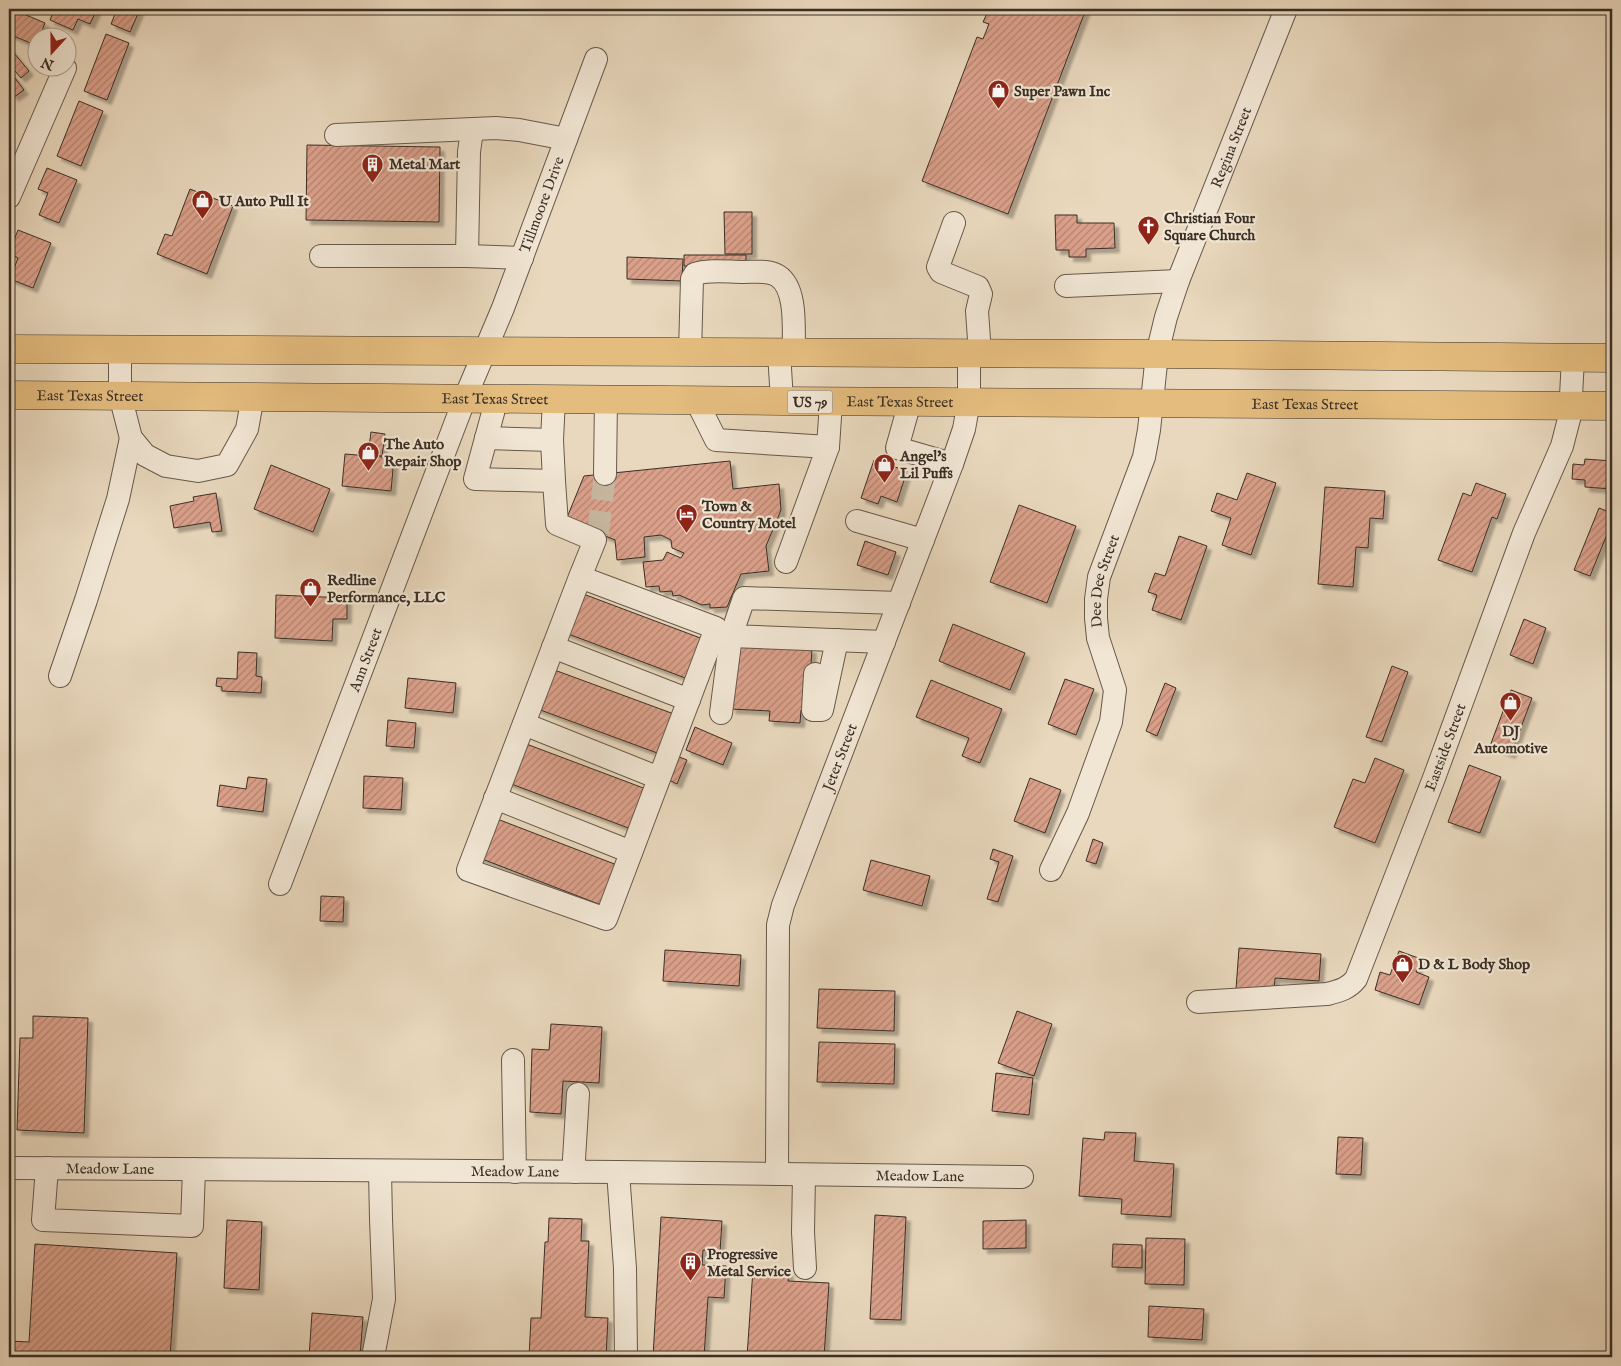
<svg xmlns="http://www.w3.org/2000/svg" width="1621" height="1366" font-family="'IM FELL English',serif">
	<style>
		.building { fill: url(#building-hatch); stroke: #3a2f25; filter: url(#shadow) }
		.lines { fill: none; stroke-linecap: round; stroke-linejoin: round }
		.minor-tunnel { stroke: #c6b69f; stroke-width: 22; stroke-dasharray: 22 11; stroke-linecap: butt }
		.minor-casing { stroke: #66594b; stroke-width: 24 }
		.major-casing { stroke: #3a2f25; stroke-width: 29 }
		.minor { stroke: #f1e6d4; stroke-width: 22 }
		.major { stroke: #e4bc7e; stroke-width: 28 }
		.labels { text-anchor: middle; stroke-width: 4.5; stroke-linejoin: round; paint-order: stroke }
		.shield { fill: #f1e6d4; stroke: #71665a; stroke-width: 1 }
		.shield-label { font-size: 14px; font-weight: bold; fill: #3a2f25 }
		.poi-label { font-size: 15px; font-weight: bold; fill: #3a2f25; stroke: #f1e6d4; text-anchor: start }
		.street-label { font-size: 15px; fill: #3a2f25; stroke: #f1e6d4 }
	</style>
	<defs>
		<pattern id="building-hatch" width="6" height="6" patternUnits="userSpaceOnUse" patternTransform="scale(1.25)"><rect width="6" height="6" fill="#dba08a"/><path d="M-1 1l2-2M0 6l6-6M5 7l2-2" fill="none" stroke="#b38371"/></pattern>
		<filter id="shadow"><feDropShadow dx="4.5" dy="4.5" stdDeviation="1" flood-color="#0004"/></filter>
	</defs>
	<rect width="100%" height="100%" fill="#e9d8bd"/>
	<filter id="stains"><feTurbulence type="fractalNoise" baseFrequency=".004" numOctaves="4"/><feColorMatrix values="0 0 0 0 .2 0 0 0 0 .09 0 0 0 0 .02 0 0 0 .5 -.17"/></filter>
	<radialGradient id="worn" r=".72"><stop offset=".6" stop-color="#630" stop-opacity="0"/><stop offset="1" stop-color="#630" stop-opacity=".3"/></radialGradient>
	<!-- building -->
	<path class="building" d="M9,9h3l33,14 -6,15h-1l-3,7 -26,-11z
		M51,9h46l-7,15 -12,-5 -5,11 -23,-10 4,-10z
		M117,9h23l-10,23 -19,-8z
		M989,9h97l-78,205 -86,-33 55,-144 6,2 6,-15 -6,-2z
		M106,34l23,9 -22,57 -23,-9z
		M9,47l20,24 -8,7 -12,-14z
		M9,70l15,20 -10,7 -5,-7z
		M79,101l24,10 -22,55 -24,-10z
		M307,145l133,2 -1,75 -133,-2z
		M47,168l30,12 -18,43 -20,-8 9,-22 -10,-4z
		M190,189l43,17 -26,68 -50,-20 8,-20 7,2z
		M724,212h28v42h-27z
		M1055,215h22v8h37l1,25 -29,1v8h-17v-7h-13z
		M18,230l33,13 -18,45 -23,-9 8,-21 -9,-5z
		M684,255h62v12l-62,-1z
		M627,257l56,2 -1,22 -55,-2z
		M371,432l14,2 -3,22 -14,-2z
		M345,454l49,4 -3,33 -49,-5z
		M1585,459l27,2v28l-27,-2v-7l-13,-1 1,-15 11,1z
		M874,460l33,11 -10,31 -16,-6 -3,8 -17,-6z
		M730,461l3,28 46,-5 2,26 -15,36 3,25 -28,3 -14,33 -17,1v-4l-8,1 -23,-10 -6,1 -1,-5 -12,1 -1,-6 -13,1 -3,-25 20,-2 4,-8 14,6 3,-5 -12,-5 -1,-8 -10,-5 -17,2 1,20 -28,3 -2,-20 -49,-20 18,-44z
		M271,465l59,24 -17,43 -59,-23z
		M1247,473l29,10 -25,72 -29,-10 9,-27 -20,-7 6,-18 20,7z
		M1476,483l30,11 -9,25 -5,-2 -20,55 -34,-12 25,-67 8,3z
		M1325,487l60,4 -2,28 -13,-1 -2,30 -12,-1 -3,40 -35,-3z
		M216,493l6,38 -10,1 -2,-10 -36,6 -4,-22 24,-5 -1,-4z
		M1019,505l57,21 -29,77 -57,-21z
		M1599,508l13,5v9l-22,54 -16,-6z
		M1179,536l28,10 -26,74 -29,-10 5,-15 -9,-3 7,-19 10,3z
		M865,541l31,11 -8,23 -31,-10z
		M578,592l125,47 -15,40 -125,-47z
		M276,595l71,3v21h-14l-1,22 -57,-3z
		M1524,619l22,9 -13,36 -23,-9z
		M953,624l72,29 -15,37 -71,-29z
		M735,645l77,4 -4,61h-7l-1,13 -31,-2 1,-10 -39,-2z
		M238,652l19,1 -1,23 6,1 -1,16 -39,-2v-4l-6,-1 1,-8 20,1z
		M1392,666l16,6 -26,70 -16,-5z
		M549,668l125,46 -14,40 -125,-46z
		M408,678l48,5 -3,30 -48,-5z
		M1065,679l29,10 -18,46 -28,-11z
		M931,680l71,29 -22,54 -18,-7 7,-18 -53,-21z
		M1165,683l11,5 -19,48 -11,-5z
		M1511,690l21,8 -21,56 -21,-8z
		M388,720l28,3 -2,25 -28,-2z
		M695,727l37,16 -9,22 -37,-15z
		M521,742l125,47 -15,40 -125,-47z
		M677,756l10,4 -10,24 -10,-5z
		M1375,758l29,12 -29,73 -41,-16 19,-48 12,4z
		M1469,765l32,12 -21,56 -32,-11z
		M364,776l39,2 -2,32 -38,-2z
		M248,777l19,2 -4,33 -46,-6 3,-21 26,4z
		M1030,778l31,12 -16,43 -31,-12z
		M492,817l125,48 -16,40 -124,-48z
		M1093,839l10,4 -7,21 -10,-3z
		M993,849l20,7 -15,46 -11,-3 12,-37 -9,-3z
		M871,860l59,16 -8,30 -59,-16z
		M321,896l23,1 -1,25 -23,-1z
		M1239,948l82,6 -2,27 -44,-3 -1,14 -38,-3z
		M665,950l76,5 -2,31 -76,-5z
		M1399,951l22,8 -5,13 13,5 -10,28 -44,-15 5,-18 10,3z
		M819,989l76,2 -1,40 -77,-3z
		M1017,1011l35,13 -18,52 -36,-13z
		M33,1016l55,2 -4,115 -67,-3 3,-92h13z
		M551,1024l51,3 -3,56 -36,-2 -2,33 -31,-2 2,-63 17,1z
		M819,1042l76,2 -1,40 -77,-2z
		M996,1073l37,5 -4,37 -37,-4z
		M1105,1132l31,1 -2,28 40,3 -3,53 -50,-3 1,-15 -43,-3 4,-58 21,2z
		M1338,1137l25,1 -2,37 -25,-1z
		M875,1215l31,2 -5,103 -31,-1z
		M661,1217l61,4 -2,31 -17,-2 -1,15 24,1 -2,32 -16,-1 -4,60h-51z
		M549,1218l33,1 -1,22h8l-4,76 23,1 -2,39h-77l2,-39h10l4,-76h3z
		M227,1220l35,2 -3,68 -35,-2z
		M1026,1220v28l-43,1v-28z
		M1146,1238l39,1 -1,46 -39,-1z
		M35,1244l142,9 -7,104h-161v-16l20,1z
		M1113,1244l29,1v23l-30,-1z
		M753,1269l36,3 -1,9 41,2 -5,74h-77z
		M1149,1306l55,3 -2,31 -54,-3z
		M312,1313l51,4 -3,40h-51z"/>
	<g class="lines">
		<!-- minor-tunnel -->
		<path class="minor-tunnel" d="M598,533l7,-59"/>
		<defs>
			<g id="minor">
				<path d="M336,135l160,-7 23,2 47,9"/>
				<path d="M9,197l56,-129"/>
				<path d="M954,223l-16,44 3,5 37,15 3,7 -4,17 3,43"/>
				<path d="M321,256h146l55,2"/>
				<path d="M467,256l2,-104 3,-22"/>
				<path d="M1066,286l112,-5"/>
				<path d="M120,351v44l11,43 14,17 21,11 32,5 29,-6 20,-36 6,-33"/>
				<path d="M690,352l2,-73 3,-5c15,-5 33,-2 49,-2 11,0 25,-2 34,4 20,13 15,56 16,76"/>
				<path d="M779,352l3,49"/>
				<path d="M497,398l-22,81 79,2 3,43 38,16 -15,37 -112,293 138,49 110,-291 -136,-51"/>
				<path d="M696,400l20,40 112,7 -42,115"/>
				<path d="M910,402l-13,46 55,16"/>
				<path d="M486,438l66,2 2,41"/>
				<path d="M552,440l2,-41"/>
				<path d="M828,447l3,-45"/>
				<path d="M605,474l1,-75"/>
				<path d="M857,521l66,19"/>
				<path d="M884,642l-153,-6 13,-38 155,5"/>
				<path d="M553,647l136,53"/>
				<path d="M815,674l-2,36h9l15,-70"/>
				<path d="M60,676l26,-76 32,-101 13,-61"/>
				<path d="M721,713l10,-77"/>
				<path d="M524,724l135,54"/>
				<path d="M495,798l136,54"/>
				<path id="s1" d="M1051,870l27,-57 33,-91 4,-32 -17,-52 -2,-20v-19l3,-22 45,-120 5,-27 8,-76 9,-37 12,-36 108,-272"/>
				<path id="s2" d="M280,884l185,-486 38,-90 93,-249"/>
				<path id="s3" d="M1198,1002l129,-8c12,-3 21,-5 29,-15l78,-201 90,-245 38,-87 8,-31 3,-57"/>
				<path d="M513,1060l2,112"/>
				<path id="s4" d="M9,1168l609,4 404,5"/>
				<path d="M47,1168l-4,52 149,6 2,-57"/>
				<path d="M575,1172l-1,-13 4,-65"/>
				<path d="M618,1172l7,96 1,89"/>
				<path id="s5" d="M777,1174l1,-249 5,-20 169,-441 12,-35 5,-28v-48"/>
				<path d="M804,1175l-1,57 2,36"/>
				<path d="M373,1357l11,-58 -3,-80 -1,-48"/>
			</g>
			<g id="major">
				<path d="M9,349l1148,5 455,4"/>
				<path id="s6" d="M9,395l773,6 830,5"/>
			</g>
		</defs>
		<!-- minor casing -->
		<use href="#minor" class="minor-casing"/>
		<!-- major casing -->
		<use href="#major" class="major-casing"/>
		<!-- minor -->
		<use href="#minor" class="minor"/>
		<!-- major -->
		<use href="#major" class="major"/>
	</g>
	<!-- icons -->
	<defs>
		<symbol id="shop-pin" viewBox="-11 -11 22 30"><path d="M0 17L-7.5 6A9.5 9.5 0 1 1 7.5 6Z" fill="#8f2418" stroke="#f1e6d4"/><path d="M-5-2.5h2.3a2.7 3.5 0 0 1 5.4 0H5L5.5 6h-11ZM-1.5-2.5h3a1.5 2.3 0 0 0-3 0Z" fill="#fff"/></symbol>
		<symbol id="building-pin" viewBox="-11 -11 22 30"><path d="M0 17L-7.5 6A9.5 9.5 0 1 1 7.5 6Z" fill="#8f2418" stroke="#f1e6d4"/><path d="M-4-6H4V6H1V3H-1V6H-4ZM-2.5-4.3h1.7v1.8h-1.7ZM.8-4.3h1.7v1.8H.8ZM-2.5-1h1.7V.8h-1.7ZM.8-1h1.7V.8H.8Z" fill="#fff"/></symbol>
		<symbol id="church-pin" viewBox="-11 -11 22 30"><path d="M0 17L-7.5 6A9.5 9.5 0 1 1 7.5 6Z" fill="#8f2418" stroke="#f1e6d4"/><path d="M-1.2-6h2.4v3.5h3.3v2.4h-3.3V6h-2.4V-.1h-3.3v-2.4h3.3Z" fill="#fff"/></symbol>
		<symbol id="hotel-pin" viewBox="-11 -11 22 30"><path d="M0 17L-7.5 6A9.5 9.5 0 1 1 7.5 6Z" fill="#8f2418" stroke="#f1e6d4"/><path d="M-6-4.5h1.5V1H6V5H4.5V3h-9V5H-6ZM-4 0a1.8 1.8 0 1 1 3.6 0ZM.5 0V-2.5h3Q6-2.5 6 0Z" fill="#fff"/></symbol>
	</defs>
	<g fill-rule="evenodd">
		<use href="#shop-pin" x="986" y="78" width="25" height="34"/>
		<use href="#building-pin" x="360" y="152" width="25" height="34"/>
		<use href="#shop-pin" x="190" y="188" width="25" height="34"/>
		<use href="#church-pin" x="1136" y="214" width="25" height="34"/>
		<use href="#shop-pin" x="356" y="440" width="25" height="34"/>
		<use href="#shop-pin" x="872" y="452" width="25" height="34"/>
		<use href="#hotel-pin" x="674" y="502" width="25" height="34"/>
		<use href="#shop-pin" x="298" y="576" width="25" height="34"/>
		<use href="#shop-pin" x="1498" y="690" width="25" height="34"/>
		<use href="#shop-pin" x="1390" y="952" width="25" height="34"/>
		<use href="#building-pin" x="678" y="1250" width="25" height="34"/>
	</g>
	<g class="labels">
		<!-- shield labels -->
		<rect class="shield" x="787.5" y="390.5" width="45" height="23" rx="4"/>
		<g class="shield-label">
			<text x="810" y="407">US 79</text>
		</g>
		<!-- poi labels -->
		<g class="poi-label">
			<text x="1014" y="96">Super Pawn Inc</text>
			<text x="389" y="169">Metal Mart</text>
			<text x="219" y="206">U Auto Pull It</text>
			<text x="1164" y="223">Christian Four<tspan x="1164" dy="17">Square Church</tspan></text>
			<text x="384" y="449">The Auto<tspan x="384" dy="17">Repair Shop</tspan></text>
			<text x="900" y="461">Angel's<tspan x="900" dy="17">Lil Puffs</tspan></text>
			<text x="702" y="511">Town &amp;<tspan x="702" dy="17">Country Motel</tspan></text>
			<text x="327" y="585">Redline<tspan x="327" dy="17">Performance, LLC</tspan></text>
			<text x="1511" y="736" text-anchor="middle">DJ<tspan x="1511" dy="17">Automotive</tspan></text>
			<text x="1418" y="969">D &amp; L Body Shop</text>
			<text x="707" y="1259">Progressive<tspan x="707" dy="17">Metal Service</tspan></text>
		</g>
		<!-- street labels -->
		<g class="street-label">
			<text dy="5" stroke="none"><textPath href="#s1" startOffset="760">Regina Street</textPath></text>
			<text dy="5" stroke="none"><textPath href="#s2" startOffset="728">Tillmoore Drive</textPath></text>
			<text dy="5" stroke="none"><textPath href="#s6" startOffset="81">East Texas Street</textPath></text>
			<text dy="5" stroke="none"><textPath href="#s6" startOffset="486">East Texas Street</textPath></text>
			<text dy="5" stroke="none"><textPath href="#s6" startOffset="891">East Texas Street</textPath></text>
			<text dy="5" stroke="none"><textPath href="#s6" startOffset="1296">East Texas Street</textPath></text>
			<text dy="5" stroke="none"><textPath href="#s1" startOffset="305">Dee Dee Street</textPath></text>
			<text dy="5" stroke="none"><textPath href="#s2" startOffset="240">Ann Street</textPath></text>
			<text dy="5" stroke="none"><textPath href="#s3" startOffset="411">Eastside Street</textPath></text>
			<text dy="5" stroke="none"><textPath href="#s5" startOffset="428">Jeter Street</textPath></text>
			<text dy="5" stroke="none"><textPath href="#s4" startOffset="101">Meadow Lane</textPath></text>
			<text dy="5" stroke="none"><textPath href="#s4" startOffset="506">Meadow Lane</textPath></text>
			<text dy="5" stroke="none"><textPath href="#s4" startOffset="911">Meadow Lane</textPath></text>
		</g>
	</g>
	<!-- margin -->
	<rect width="1621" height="1366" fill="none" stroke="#e9d8bd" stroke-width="30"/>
	<rect x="10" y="10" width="1601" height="1346" fill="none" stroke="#3a2f25" stroke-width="2.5"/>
	<rect x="15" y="15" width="1591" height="1336" fill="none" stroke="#3a2f25"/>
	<!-- north arrow -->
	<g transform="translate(52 52) rotate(201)"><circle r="24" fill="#f1e6d4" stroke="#a89d8e"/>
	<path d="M0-4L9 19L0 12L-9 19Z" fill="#8f2418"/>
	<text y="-8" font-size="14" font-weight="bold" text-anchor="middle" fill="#3a2f25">N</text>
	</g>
	<rect width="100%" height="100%" filter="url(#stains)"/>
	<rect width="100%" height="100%" fill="url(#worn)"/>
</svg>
